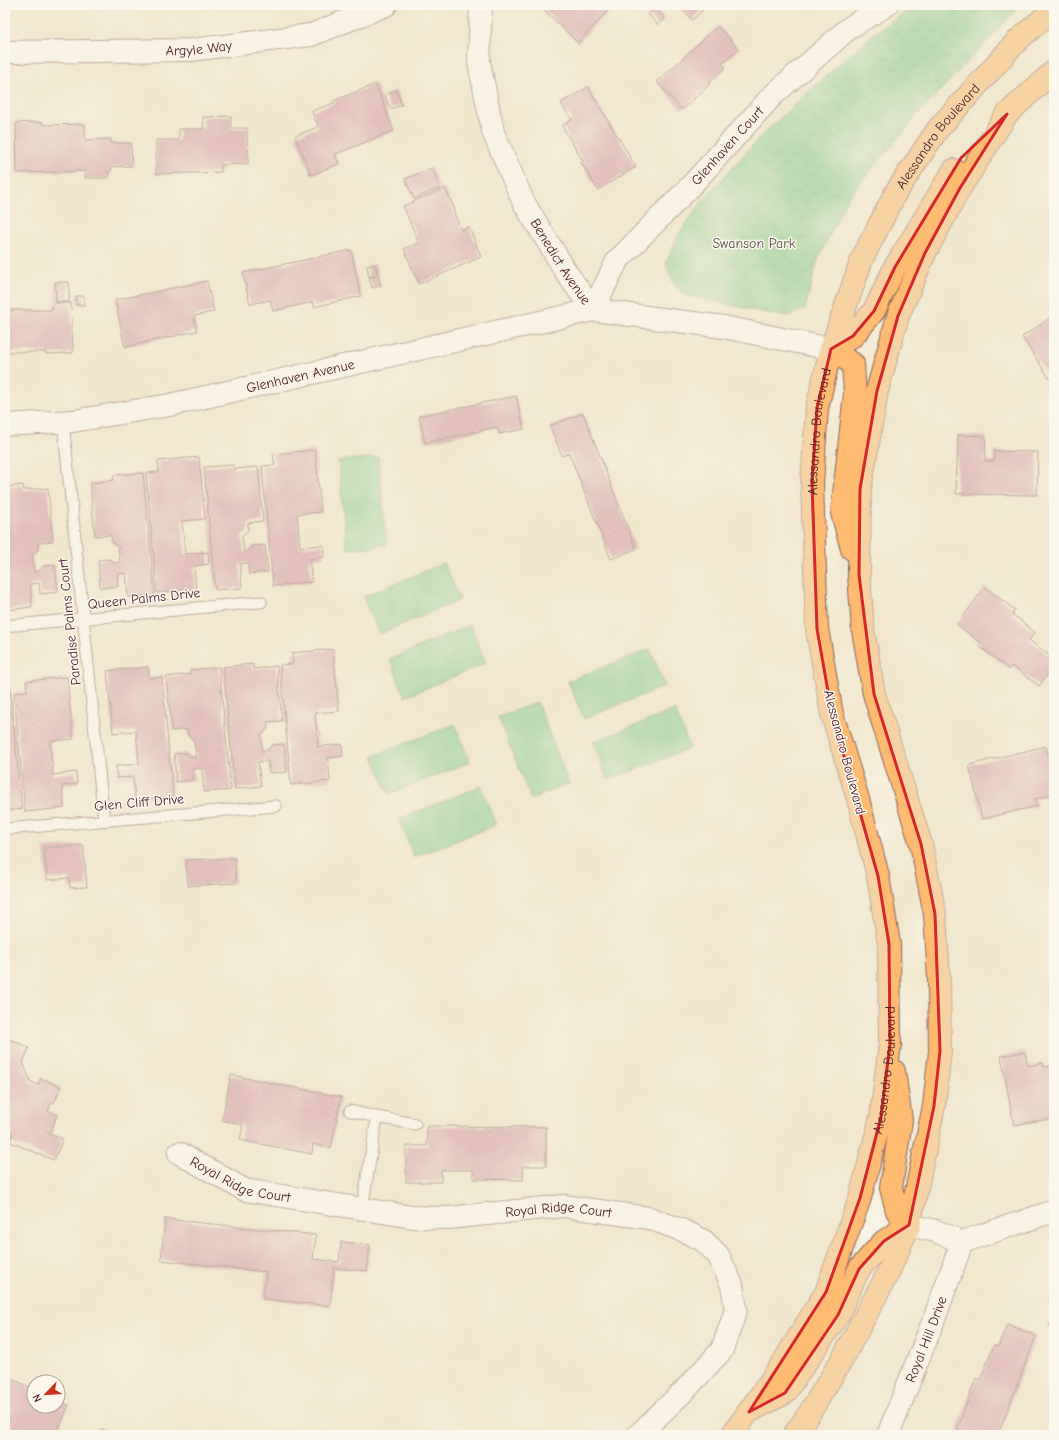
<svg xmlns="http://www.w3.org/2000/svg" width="1059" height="1440" font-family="'Comic Neue',sans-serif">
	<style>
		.grass { fill: #7ccd8e; stroke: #63765c }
		.park { fill: url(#park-crowns); stroke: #63765c }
		.building { fill: url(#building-back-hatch) }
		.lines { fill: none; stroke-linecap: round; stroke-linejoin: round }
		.service-casing { stroke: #846564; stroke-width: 13 }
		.minor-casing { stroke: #846564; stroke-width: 24 }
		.primary-casing { stroke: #846564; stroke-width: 24 }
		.service { stroke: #fff; stroke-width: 11 }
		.minor { stroke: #fff; stroke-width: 22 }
		.primary { stroke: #ffbb71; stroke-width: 22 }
		.marked { fill: none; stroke: #d62828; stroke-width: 3; stroke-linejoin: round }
		.labels { text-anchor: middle; stroke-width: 3; stroke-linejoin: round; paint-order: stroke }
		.street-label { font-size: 14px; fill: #4a1f2b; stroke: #fbf7ec }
		.park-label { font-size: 14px; fill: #595349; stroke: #fbf7ec }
	</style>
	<defs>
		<pattern id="park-crowns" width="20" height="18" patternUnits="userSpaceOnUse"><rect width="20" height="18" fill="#7ccd8e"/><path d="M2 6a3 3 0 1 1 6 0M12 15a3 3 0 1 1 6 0" fill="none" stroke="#68a674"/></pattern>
		<pattern id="building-back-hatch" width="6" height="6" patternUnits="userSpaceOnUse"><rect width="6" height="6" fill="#d694a9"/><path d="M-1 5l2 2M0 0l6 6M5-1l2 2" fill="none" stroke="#b0788a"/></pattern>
	</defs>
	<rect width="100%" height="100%" fill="#fbf7ec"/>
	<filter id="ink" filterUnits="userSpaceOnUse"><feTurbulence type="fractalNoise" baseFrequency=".025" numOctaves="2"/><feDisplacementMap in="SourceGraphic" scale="8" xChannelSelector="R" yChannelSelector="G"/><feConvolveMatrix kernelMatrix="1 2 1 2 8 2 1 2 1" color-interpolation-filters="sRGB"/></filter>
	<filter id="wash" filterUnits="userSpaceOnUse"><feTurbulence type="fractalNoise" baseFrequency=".012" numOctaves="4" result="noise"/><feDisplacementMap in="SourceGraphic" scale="16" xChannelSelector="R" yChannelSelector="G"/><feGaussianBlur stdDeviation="0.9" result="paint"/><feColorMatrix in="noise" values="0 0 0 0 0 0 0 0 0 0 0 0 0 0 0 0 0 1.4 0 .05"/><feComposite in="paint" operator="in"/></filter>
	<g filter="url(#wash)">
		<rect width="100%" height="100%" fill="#f1e7cd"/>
		<!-- grass -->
		<path class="grass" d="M378,457l9,88 -40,4 -9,-88z
			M444,563l16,37 -81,34 -16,-37z
			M470,625l16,38 -81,34 -15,-38z
			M650,649l15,37 -81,33 -16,-38z
			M537,702l32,82 -38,15 -33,-82z
			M675,710l15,38 -82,32 -15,-38z
			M455,724l15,38 -81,32 -16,-38z
			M481,786l15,39 -82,32 -15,-38z"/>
		<!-- park -->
		<path class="park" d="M916,5h105l-100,106 -75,89 -29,62 -12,47 -18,7 -15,-2 -88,-19 -11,-13 -7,-18 11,-27 23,-33 62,-69 45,-42 69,-61z"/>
		<g id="blocks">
			<!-- building -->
			<path class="building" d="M539,5h75l-36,38z
				M678,5h30l-16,15z
				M655,8l10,11 -7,6 -10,-11z
				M718,26l21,23 -17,15 4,3 -18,17 1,1 -27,25 -25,-28z
				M376,84l18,47 -59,23 4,10 -28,11 -16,-39 23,-9 -6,-16 22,-8 -1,-2z
				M588,87l48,80 -38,23 -17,-27 2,-2 -21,-35 10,-6 -11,-17z
				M396,90l6,15 -12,4 -5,-14z
				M231,116v12h16l1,36 -27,1v7l-65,2v-34h23v-11h25l-1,-12z
				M43,122v3l42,-1v16l26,-1v4h20l1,23 -20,1 -1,4h-2v7h-24l-1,-7 -67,2 -1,-50z
				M432,168l8,20 -26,11 -9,-20z
				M445,188l10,22h-2l8,20 8,-3 12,30 -62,27 -15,-35 15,-6 -16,-37z
				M351,250l10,46 -47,11 -1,-5 -40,9 -3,-11 -20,4 -7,-31z
				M375,264l3,10 -9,3 -2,-11z
				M378,275l3,11 -9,2 -3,-10z
				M207,281l7,31 -20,4 3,15 -72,16 -10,-47z
				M55,282h14v20h-13z
				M76,296h8v9h-8z
				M53,303h18l2,50 -27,1v-2h-41v-42h47z
				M1054,315v62l-4,2 -28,-42z
				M516,396l8,33 -25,5 -2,-7 -72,16 -6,-27z
				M583,413l53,136 -25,10 -42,-106 -7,3 -12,-30z
				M958,435l28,1 -1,25h9v-10l44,1 -1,43 -81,-1z
				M315,450l6,62 -24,2 3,33 23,-2 1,12 -15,2 3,23 -39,4 -11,-120 13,-1 -2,-11z
				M199,457l6,62 -23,2 3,33 23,-2 1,12 -15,2 2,23 -39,4 -11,-120 13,-1 -1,-11z
				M233,465l1,4 24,-2 5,54 -15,2v7l-6,6 2,16 5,-1 3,-5 13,-1 3,27 -19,2 -1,-11 -8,1 2,24 -27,2 -11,-123z
				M143,473l12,122 -27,2 -2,-24 -9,1 1,12 -18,2 -2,-28 12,-1 5,4 5,-1 -2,-15 -6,-5 -1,-7 -16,1 -5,-53 24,-3 -1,-5z
				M23,485l1,5 24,-2 5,53 -15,2v7l-6,6 2,16 5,-1 4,-5 12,-1 3,27 -18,2 -1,-11 -9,1 2,23 -26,3 -1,-123z
				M985,587l30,23 -3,4 23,18 -6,8 25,19v7l-15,20 -27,-20 -3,3 -30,-23 2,-3 -24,-18z
				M333,649l6,62 -24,2 3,34 24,-3 1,12 -15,2 2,23 -39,4 -11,-120 13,-1 -1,-11z
				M253,664v5l24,-3 5,55 -15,1 1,6 -7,7 1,16 6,-1 4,-5 12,-1 3,28 -18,1 -1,-12 -10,1 3,24 -26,3 -12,-122z
				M148,667l1,11 13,-1 11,120 -38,3 -2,-23 -16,1 -1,-12 23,-2 -3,-33 -23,2 -6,-62z
				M219,667l12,123 -27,2 -2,-24 -9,1 1,11 -18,2 -2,-28 12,-1 5,4h5l-2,-16 -6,-5 -1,-7 -15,2 -6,-54 24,-3v-4z
				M67,677l6,62 -23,2 3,34 23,-3 1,12 -15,2 2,22 -39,4 -11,-119 13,-2 -1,-10z
				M5,687h5l12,122 -17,2z
				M1046,746l4,18 4,-1v31l-19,5 2,7 -55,13 -13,-54z
				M83,845l4,42 -17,1 -1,-10 -22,2 -3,-32z
				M235,858l1,25 -48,3 -2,-26z
				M5,1037l24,11 -6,14 7,19 8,4 3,-7 20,9 -7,16 -2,-1 -4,9 9,4 -6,16 -3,-1 -1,2 16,7 -9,21 -44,-18 3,-10 -8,-3v-24l2,-5 -2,-5z
				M1025,1052l3,14 15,-3 1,4 10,-1v52l-40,7 -13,-69z
				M231,1075l110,22 -10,51 -18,-4 -1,10 -72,-14 3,-15 -21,-5z
				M427,1126l119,1v39h-23v14l-49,-1 -1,-9h-32v12h-35v-36h21z
				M165,1219l151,16 -3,24 26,3 2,-20 29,3 -3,26 -33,-3 -4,38 -67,-7 3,-27 -105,-12z
				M1054,1318v12l-5,-5z
				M1007,1324l29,12 -38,99h-27l-14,-5 19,-52 4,2 14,-35 4,2z
				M5,1376l29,13v17h24v-6l11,5 -13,30h-51z
				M102,1429l15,6h-18z"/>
		</g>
	</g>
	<g filter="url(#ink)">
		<use href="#blocks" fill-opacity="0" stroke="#846564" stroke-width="1"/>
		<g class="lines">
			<defs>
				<path id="service" d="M63,421l41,399
					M5,626l256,-24
					M5,829l271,-23
					M350,1111l27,6
					M362,1209l15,-92 38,7"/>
				<g id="minor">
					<path id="s1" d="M481,5l-2,57 14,70 31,71 44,72 25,35 131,17 107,22"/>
					<path id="s2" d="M5,52l186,-2 120,-15 75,-30"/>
					<path id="s3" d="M5,425l68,-4 97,-16 423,-95 24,-49 71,-72 84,-93 77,-68 38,-23"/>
					<path id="s4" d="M179,1153l66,37 168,27 35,1 116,-12 85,12 35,13 20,10 14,14 14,30 4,25 -14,40 -36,39 -48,46"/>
					<path d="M909,1225l27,6 26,11 92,-31"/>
					<path id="s5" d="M888,1435l45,-113 29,-80"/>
				</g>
				<g id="primary">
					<path d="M831,349l22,-13 21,-25 21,-44 59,-97"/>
					<path d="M831,349l22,15 2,29 -13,120 10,36"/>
					<path d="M894,1071l7,49 -10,68 6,23 12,14"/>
					<path d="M752,1410l33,-17 53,-78 21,-46 25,-28 25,-16"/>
					<path id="s6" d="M732,1435l49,-69 45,-74 34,-94 21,-81 9,-73 -1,-100 -11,-68 -20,-77 -26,-85 -15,-85 -5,-146 5,-75 14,-59 31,-90 34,-67 42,-63 79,-88 37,-32"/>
					<path d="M794,1435l16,-23 33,-54 46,-87 20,-46 25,-119 6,-55 -1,-72 -4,-65 -14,-70 -47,-150 -11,-64 -4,-55 1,-86 17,-98 21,-75 27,-63 35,-65 47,-74 47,-43"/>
				</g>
			</defs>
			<!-- service casing -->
			<use href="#service" class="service-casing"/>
			<!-- minor casing -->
			<use href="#minor" class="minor-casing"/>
			<!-- primary casing -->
			<use href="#primary" class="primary-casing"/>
			<!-- service -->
			<use href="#service" class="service"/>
			<!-- minor -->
			<use href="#minor" class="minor"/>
			<!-- primary -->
			<use href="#primary" class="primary"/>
		</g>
	</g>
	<!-- marked area -->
	<path d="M0 0H1059V1440H0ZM1007,114l-47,74 -35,65 -27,63 -21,75 -17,98 -1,86 15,119 47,150 14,70 5,137 -6,55 -25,119 -25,16 -25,28 -21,46 -53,78 -36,19 77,-120 34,-94 21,-81 9,-73 -1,-100 -11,-68 -46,-162 -15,-85 -5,-146 5,-75 14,-59 22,-13 21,-25 21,-44 66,-109z" fill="#f1e7cd" fill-opacity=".55" fill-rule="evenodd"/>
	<path class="marked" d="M1007,114l-47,74 -35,65 -27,63 -21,75 -17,98 -1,86 15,119 47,150 14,70 5,137 -6,55 -25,119 -25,16 -25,28 -21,46 -53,78 -36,19 77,-120 34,-94 21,-81 9,-73 -1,-100 -11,-68 -46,-162 -15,-85 -5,-146 5,-75 14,-59 22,-13 21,-25 21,-44 66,-109z"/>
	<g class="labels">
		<!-- street labels -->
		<g class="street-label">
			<text dy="5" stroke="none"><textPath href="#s2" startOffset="194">Argyle Way</textPath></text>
			<text dy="5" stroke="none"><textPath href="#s6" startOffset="1374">Alessandro Boulevard</textPath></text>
			<text dy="5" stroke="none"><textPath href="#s3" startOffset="814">Glenhaven Court</textPath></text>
			<text dy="5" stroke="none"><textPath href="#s1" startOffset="275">Benedict Avenue</textPath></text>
			<text dy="5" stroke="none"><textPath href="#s3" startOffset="300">Glenhaven Avenue</textPath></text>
			<text dy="5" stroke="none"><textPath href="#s6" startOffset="1050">Alessandro Boulevard</textPath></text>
			<text transform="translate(144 598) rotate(-6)" y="5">Queen Palms Drive</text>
			<text transform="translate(69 622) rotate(-96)" y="5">Paradise Palms Court</text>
			<text transform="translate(845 752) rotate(75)" y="5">Alessandro Boulevard</text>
			<text transform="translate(139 802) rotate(-5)" y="5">Glen Cliff Drive</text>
			<text dy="5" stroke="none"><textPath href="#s6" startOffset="402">Alessandro Boulevard</textPath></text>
			<text dy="5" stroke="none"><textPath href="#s4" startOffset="68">Royal Ridge Court</textPath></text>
			<text dy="5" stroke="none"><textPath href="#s4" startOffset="392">Royal Ridge Court</textPath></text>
			<text dy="5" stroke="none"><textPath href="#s5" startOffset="103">Royal Hill Drive</textPath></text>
		</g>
		<!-- park labels -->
		<g class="park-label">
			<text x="754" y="248">Swanson Park</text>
		</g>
	</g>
	<!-- margin -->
	<rect width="1059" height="1440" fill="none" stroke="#fbf7ec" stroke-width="20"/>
	<!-- north arrow -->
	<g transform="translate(46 1394) rotate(245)"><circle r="19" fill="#fbf7ec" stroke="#b4a19f"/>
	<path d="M0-3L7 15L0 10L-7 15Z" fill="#c8321e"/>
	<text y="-6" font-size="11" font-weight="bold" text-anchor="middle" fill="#4a1f2b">N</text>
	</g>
</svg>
